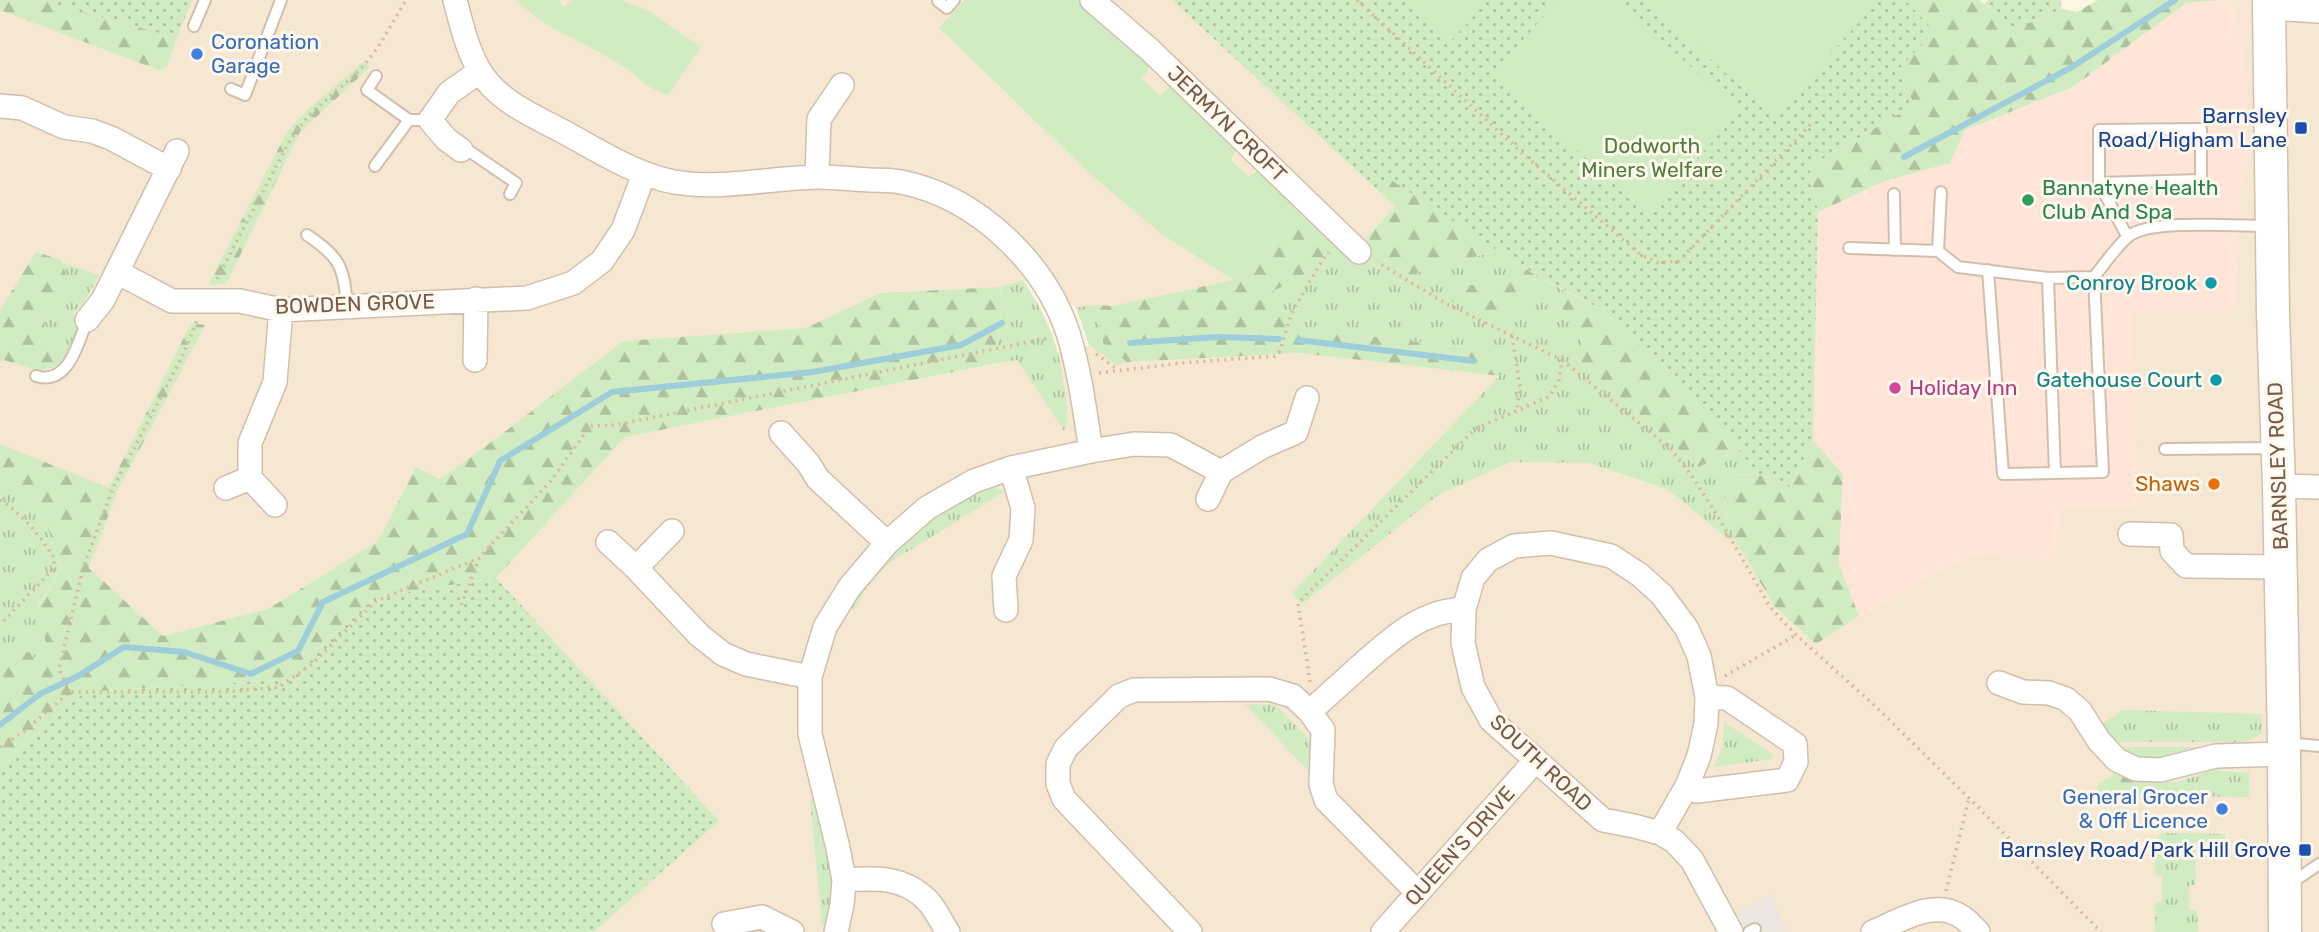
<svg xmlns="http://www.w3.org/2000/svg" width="2319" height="932" font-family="Rubik,sans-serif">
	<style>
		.residential { fill: #f5e7d2 }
		.commercial { fill: #fee5d8 }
		.industrial { fill: #ede6df }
		.grass { fill: url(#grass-tufts) }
		.forest { fill: url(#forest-firs) }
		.park { fill: url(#park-dots) }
		.garden { fill: #d1ecc2 }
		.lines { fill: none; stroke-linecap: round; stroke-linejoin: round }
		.stream { stroke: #9dceda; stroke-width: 6 }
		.lane-casing { stroke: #d1bfac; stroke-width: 14 }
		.street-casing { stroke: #d1bfac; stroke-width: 26 }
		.secondary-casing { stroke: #d5bfaa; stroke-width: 35 }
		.path { stroke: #d9b89d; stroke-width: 3.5; stroke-dasharray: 2 5; stroke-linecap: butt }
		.lane { stroke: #fff; stroke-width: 10 }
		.street { stroke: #fff; stroke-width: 23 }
		.secondary { stroke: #fff; stroke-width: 32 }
		.shop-dot { fill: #3f7fe0; stroke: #fff8ec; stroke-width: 2.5 }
		.transit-dot { fill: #1a4fb4; stroke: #fff8ec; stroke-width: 2.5 }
		.leisure-dot { fill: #2e9e5b; stroke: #fff8ec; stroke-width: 2.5 }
		.culture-dot { fill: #0f9aa8; stroke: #fff8ec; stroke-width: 2.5 }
		.hotel-dot { fill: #d1479c; stroke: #fff8ec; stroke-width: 2.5 }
		.food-dot { fill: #e8710a; stroke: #fff8ec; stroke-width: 2.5 }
		.labels { text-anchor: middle; stroke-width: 6; stroke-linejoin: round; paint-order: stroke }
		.shop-label { font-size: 21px; fill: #366cbe; stroke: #fff8ec; text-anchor: start }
		.transit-label { font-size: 21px; fill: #164399; stroke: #fff8ec; text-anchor: end }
		.street-label { font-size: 21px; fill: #775b48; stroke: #fff8ec }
		.park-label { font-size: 21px; fill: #4f7e40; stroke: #fff8ec }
		.leisure-label { font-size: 21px; fill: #27864d; stroke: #fff8ec; text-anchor: start }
		.culture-label { font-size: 21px; fill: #0d838f; stroke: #fff8ec; text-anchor: end }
		.hotel-label { font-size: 21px; fill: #b23c85; stroke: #fff8ec; text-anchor: start }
		.food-label { font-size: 21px; fill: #c56008; stroke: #fff8ec; text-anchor: end }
	</style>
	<defs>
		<pattern id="grass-tufts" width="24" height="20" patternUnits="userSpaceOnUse" patternTransform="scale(1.75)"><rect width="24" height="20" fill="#d1ecc2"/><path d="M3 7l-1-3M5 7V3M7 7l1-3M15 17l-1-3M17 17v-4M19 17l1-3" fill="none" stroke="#aec2a0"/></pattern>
		<pattern id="forest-firs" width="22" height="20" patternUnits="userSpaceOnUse" patternTransform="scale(1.75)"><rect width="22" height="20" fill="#d1ecc2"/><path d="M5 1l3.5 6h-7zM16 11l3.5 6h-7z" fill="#aec2a0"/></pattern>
		<pattern id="park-dots" width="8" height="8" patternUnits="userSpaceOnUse" patternTransform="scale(1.75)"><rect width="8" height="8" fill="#d1ecc2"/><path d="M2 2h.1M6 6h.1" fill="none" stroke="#aec2a0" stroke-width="1.8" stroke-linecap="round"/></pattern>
	</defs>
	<rect width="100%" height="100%" fill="#fdf5e4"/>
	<!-- residential -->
	<path class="residential" d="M0,0h964l-24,29 149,144 71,60 73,47 -121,26 -36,1 -53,-27 -23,7 -120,6 -74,35 -183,13 -133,102 -50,36 -24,-12 -38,74 -110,68 -105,27 -74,-68 19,-80 -108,-44z
		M1081,0h91l223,207 -36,38 -99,-77 -11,8 -18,-17 7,-13 -67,-63 -11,12 -19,-16 11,-14z
		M2232,0h87v932h-1725l124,-111 -222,-243 129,-141 478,-94 24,19 172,-9 201,23 -208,217 94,-58 51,-39 73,-34 79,1 78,26 61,50 7,1 40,67 41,36 43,-27 108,-60 87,3 5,-51 78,-1 -5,-196 103,-1 5,-120 9,-30 -4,-89z"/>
	<!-- commercial -->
	<path class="commercial" d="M2232,0l13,71 4,89 -9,30 -5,120 -103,2 6,195 -78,1 -5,51 -88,-3 -108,60 -20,-52 4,-90 -30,-34 5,-228 67,-31 65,-18 15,-33 108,-43 113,-84z"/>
	<!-- industrial -->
	<path class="industrial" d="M1772,894l14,36 -5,2h-34l-11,-19z"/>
	<!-- grass -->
	<path class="grass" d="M1359,245l51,30 89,-25 24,17 -19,18h-51l50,40 34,-49 26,14v19l19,21 -1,32 117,105 41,-17 18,24 -26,1 -7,31 11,34 -7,-1 -61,-50 -78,-26 -79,-1 -73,34 -135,108 -10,-11 207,-217 -17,-27 -179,-20 -37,-35 86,-42z
		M62,263l37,12 -14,26 -13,13 8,9c-7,16 -10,39 -28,45l9,-11 -17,-28 3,-20 25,-19z
		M1023,280c25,38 37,67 42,113 2,14 5,25 -1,38l-47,-71 -23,4 8,-60 -2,-17z
		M1098,305l5,38 24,19 -10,3 -28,-20 -13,-38z
		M0,470l43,44 18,53 -23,40 12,54 -6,5 -44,-2z
		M984,487l16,2 4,3 -115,71 -23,25 -12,23 -5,-4c15,-19 28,-40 44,-57 27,-27 58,-46 91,-63z
		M1245,704l31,1 35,36 -3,30z
		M2123,710l139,4v20l-17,8h-131l-12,-18z
		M1724,722l48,32v5l-58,8 9,-22z
		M2118,747h89c-29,13 -62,19 -89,0z
		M2213,770l36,3v24l-84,-1 16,-15z
		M816,798c8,36 30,92 11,127l-5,1 -12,-126z
		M2161,833l64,1v8h-30l1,43h-7v25h8l1,22h-43v-29l7,-2v-25l-7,-1v-33z"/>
	<!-- forest -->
	<path class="forest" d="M0,0h42l135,38 -10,29 -6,4 -161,-61z
		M1905,0h74l36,29 46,-20 16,3 21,-12h125l-37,3 -113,84 -108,43 -15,33 -65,18 -67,31 -9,-45 105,-62 -15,-36 34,-38z
		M364,61l6,6 -70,65 -74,152 -18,1 79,-153 20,-22z
		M1388,178l99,49 12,23 -89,25 -51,-30 36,-38 -19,-18z
		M1310,214l42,38 -85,42 36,35 179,20 18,27 -201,-23 -172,9 -24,-19 -5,-38 14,1 121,-26z
		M36,252l25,8 11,30 -26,20 -2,19 12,12 5,17 -9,10 -16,2 -32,-10 -4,1v-51z
		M1523,267l14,9 -34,49 -60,-28 9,-12h52z
		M1000,287l2,17 -8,60 -369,73 -129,141 -120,19 -95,83 -196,12 -85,73v-101h13l14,-13 16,14 7,-4 -12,-53 23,-41 -18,-53 -43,-44v-26l109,44 82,-165 14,2 -88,167 -28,76 74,68 105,-27 110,-68 38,-74 24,12 50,-36 133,-102 183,-13 74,-35z
		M1563,290l38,19 59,53 79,88 -41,17 -117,-105 1,-32 -19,-21z
		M1813,440l30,34 -4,90 20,52 -43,28 -41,-37 -40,-67 -11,-34 7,-31 26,-1 33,13z
		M2114,773c22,10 43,11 67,8l-16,15 -71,-2 4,-9z"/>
	<!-- park -->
	<path class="park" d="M42,0h150l-15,38z
		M1172,0h733l29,31 -35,38 15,36 -105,62 9,45 -5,228 -23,47 -33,-13 -18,-24 -79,-88 -59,-53 -64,-33 -149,-98 -12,11z
		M1988,0h73v9l-46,20 -31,-25z
		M496,578l223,243 -125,111h-594v-167l85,-73 196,-12 95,-83z"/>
	<!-- garden -->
	<path class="garden" d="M517,0h41l6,7 8,-7h48l29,11 52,36 -33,48c-23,-7 -31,-20 -50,-32 -33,-21 -75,-34 -101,-63z
		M964,0h117l71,64 -10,15 18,16 12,-12 66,63 -7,14 18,16 12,-8 49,46 -77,66 -73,-47 -71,-60 -150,-145z
		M1407,0h81l-36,40z
		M1558,0h58l124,110 -91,104 -157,-139z
		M1644,0h225l5,5 -99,112z"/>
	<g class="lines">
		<!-- stream -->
		<path class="stream" d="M1904,157l168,-90 103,-67
			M1298,340l176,21
			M1130,343l87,-6 62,2
			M0,725l40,-31 38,-18 46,-29 60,5 67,22 47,-23 25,-49 144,-68 33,-73 112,-69 201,-20 148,-27 41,-22"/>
		<defs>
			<path id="lane" d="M938,1l9,7 7,-8
				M194,26l11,-26
				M376,76l-9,14 42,30
				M231,89l14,6 36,-95
				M461,150l8,1 47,32 -6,11
				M375,166l34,-46h21
				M2099,183l102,-3v-51l-102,1v53l28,53
				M1894,194l1,56
				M307,235c33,22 37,32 40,71
				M1849,248l89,3 20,16 90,11 46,-1c9,-11 24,-33 35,-41 21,-17 110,-10 140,-10
				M1938,251l3,-59
				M1988,270l15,204 52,-1
				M2048,278l7,195 48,-1 -9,-195
				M36,376c32,10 42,-32 51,-56
				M2165,449l110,-1
				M2287,743l32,3
				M2290,884l29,-20
				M1749,932l6,-3"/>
			<path id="street" d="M455,0c6,23 12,49 24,70 18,31 55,46 85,62 35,19 70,42 110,50 48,8 95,-4 143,-5 17,0 35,2 53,3 10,0 21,0 31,2 76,15 145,81 168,154 11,37 16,76 22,115
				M1092,0l58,50 209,202
				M2269,8l50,3
				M0,106l22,2 42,19 28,4 19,7 58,31
				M461,150l-15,-11 -16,-19 19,-27 31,-22
				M817,177l2,-58 23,-34
				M117,272l55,29h68l41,9 246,-12 46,-15 29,-22 21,-31 21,-56
				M87,320l16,-20 74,-149
				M475,360l1,-61
				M781,433l27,30 10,16 69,64
				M2279,486l40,1
				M226,488l24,-10
				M1208,499l13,-27
				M275,505l-25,-27v-35l25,-61 6,-72
				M2130,534l41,1 1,16 14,15 94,1
				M608,542l28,26 63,67 24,19 23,10 64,13
				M636,568l36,-37
				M1006,610l-2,-34 17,-36 2,-32 -12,-40
				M1999,683l24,9 26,1 17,6 14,12 19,30 18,19 19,9 24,1 56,-14 68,-2
				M1310,712c15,-15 32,-29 48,-44 32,-28 61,-57 106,-59
				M1687,786l10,5 90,-11 9,-18 -1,-18 -68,-46 -20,-1
				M1660,833l27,-47 12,-30 7,-32 1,-27 -8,-41 -12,-27 -25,-34 -22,-20 -29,-19 -60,-13 -37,3 -26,14 -15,18 -9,31 -1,34 10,44 18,33 112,100 31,6 26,7 14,8 18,19 39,72
				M844,880c30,-2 59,-4 83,20 8,8 14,22 21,32
				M724,924l38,-7 30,15
				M836,932l6,-27 2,-25 -6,-32 -28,-114v-57l15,-50 24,-39 38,-45 40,-35 47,-27 37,-13 80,-17 43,-7 37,1 50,27 41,-25 34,-15 11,-34
				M1190,932l-126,-133 -6,-15v-20l8,-16 53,-52 15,-6 135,-1 24,7 17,16 13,18 -2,54 5,16 92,93
				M1383,932l153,-172
				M1873,932c27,-11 61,-34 89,-15 6,4 11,10 16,15"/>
			<path id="secondary" d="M2269,0l4,314 6,172 5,257 1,189"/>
		</defs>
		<!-- lane casing -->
		<use href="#lane" class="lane-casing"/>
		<!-- street casing -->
		<use href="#street" class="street-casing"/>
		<!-- secondary casing -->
		<use href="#secondary" class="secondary-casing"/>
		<!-- path -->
		<path class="path" d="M1357,0l165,153 119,102 18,8 20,-2 135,-140
			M217,279l73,-139 19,-25 51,-45 17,-21 29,-49
			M1512,336l8,51 -3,24
			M1096,354l21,15
			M1562,360l110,90 20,26 31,49 47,82 26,28 77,69 96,94 132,134
			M1099,373l83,-10 93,-7 5,-5 11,-37 32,-55 6,-7
			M0,500c24,15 40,36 55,59l-3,11 -52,55
			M461,605l18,-47 72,-77 39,-55 25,-1 434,-87
			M1725,676l71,-41
			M1310,682l-12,-79 177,-174 75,-33 9,-16 3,-20 -117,-57 -68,-41
			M70,692l-11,-23 24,-101 30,-80 69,-131 15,-36
			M0,747l23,-15 47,-40h155l54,-5 32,-22 65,-64 103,-43
			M1946,891l23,-93"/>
		<!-- lane -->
		<use href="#lane" class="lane"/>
		<!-- street -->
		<use href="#street" class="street"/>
		<!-- secondary -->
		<use href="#secondary" class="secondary"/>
	</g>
	<!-- markers -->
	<g class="shop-dot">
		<circle cx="197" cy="54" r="7"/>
		<circle cx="2222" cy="809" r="7"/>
	</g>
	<g class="transit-dot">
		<rect x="2294" y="121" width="14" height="14" rx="3.5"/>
		<rect x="2298" y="843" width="14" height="14" rx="3.5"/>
	</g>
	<circle class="leisure-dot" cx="2028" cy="200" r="7"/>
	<g class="culture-dot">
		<circle cx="2211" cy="283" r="7"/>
		<circle cx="2216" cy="380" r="7"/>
	</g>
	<circle class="hotel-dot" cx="1895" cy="388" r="7"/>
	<circle class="food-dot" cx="2214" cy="484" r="7"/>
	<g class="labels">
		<!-- shop labels -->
		<g class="shop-label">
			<text x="211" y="49">Coronation<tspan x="211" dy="24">Garage</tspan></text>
			<text x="2208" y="804" text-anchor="end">General Grocer<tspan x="2208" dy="24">&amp; Off Licence</tspan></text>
		</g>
		<!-- transit labels -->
		<g class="transit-label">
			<text x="2287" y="123">Barnsley<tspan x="2287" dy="24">Road/Higham Lane</tspan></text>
			<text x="2291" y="857">Barnsley Road/Park Hill Grove</text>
		</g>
		<!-- street labels -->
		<g class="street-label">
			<text transform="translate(1227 124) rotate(44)" y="7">JERMYN CROFT</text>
			<text transform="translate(355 304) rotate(-2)" y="7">BOWDEN GROVE</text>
			<text transform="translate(2278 466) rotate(-92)" y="7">BARNSLEY ROAD</text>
			<text transform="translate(1541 763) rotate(43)" y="7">SOUTH ROAD</text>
			<text transform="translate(1460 846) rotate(-48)" y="7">QUEEN'S DRIVE</text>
		</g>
		<!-- park labels -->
		<g class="park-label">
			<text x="1652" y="153">Dodworth<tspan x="1652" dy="24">Miners Welfare</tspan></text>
		</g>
		<!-- leisure labels -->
		<g class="leisure-label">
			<text x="2042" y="195">Bannatyne Health<tspan x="2042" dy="24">Club And Spa</tspan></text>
		</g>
		<!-- culture labels -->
		<g class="culture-label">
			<text x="2197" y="290">Conroy Brook</text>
			<text x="2202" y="387">Gatehouse Court</text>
		</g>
		<!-- hotel labels -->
		<g class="hotel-label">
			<text x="1909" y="395">Holiday Inn</text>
		</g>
		<!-- food labels -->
		<g class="food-label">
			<text x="2200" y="491">Shaws</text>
		</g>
	</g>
</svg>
